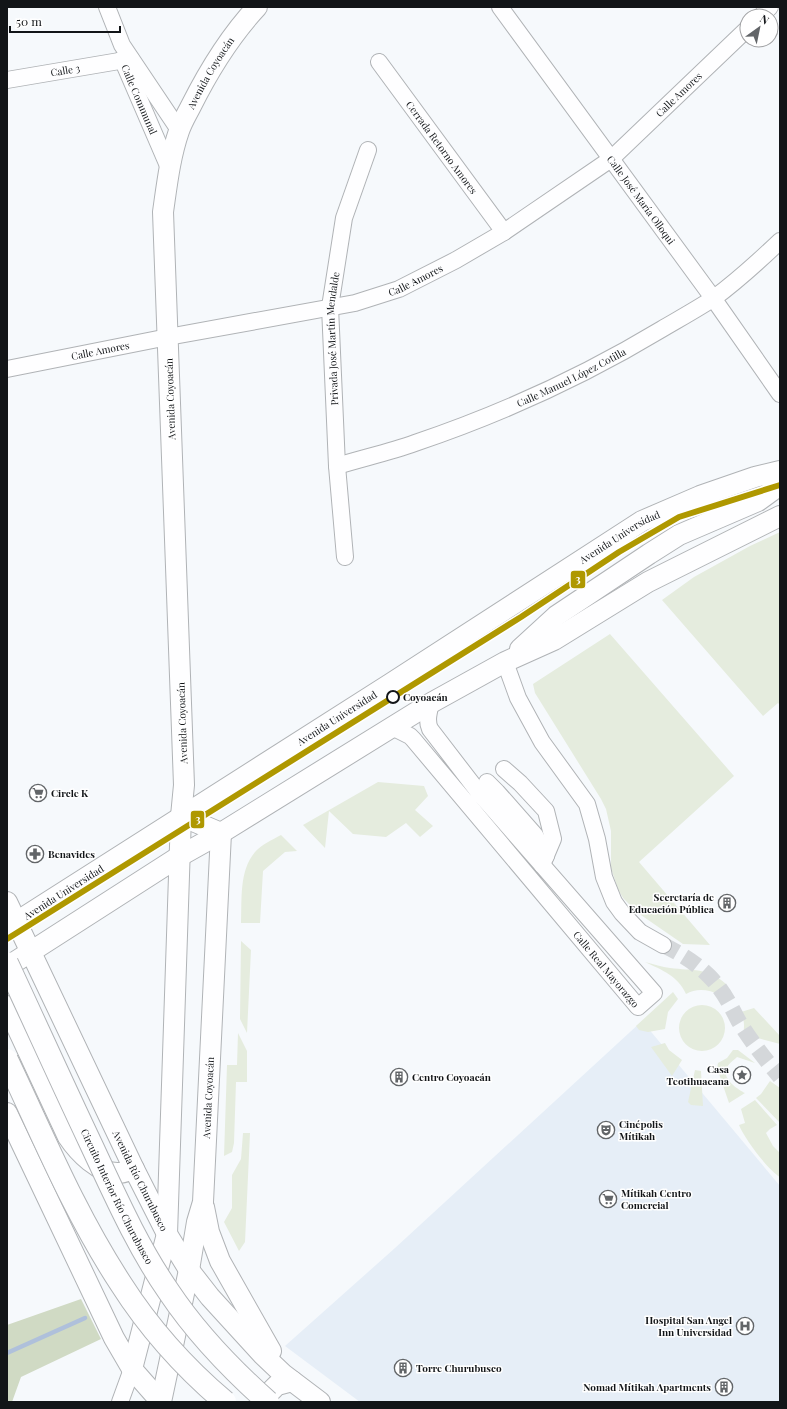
<svg xmlns="http://www.w3.org/2000/svg" width="787" height="1409" font-family="'Playfair Display',serif">
	<style>
		.built { fill: #e6eef7 }
		.green { fill: #e5ecde }
		.forest { fill: #d0dac4 }
		.lines { fill: none; stroke-linecap: round; stroke-linejoin: round }
		.stream { stroke: #afc0db; stroke-width: 4.5 }
		.minor-tunnel { stroke: #d4d7da; stroke-width: 16; stroke-dasharray: 16 8; stroke-linecap: butt }
		.minor-casing { stroke: #b0b3b6; stroke-width: 18 }
		.major-casing { stroke: #b0b3b6; stroke-width: 22 }
		.minor { stroke: #fefeff; stroke-width: 16 }
		.major { stroke: #fefeff; stroke-width: 20 }
		.highway-bridge-casing { stroke: #b0b3b6; stroke-width: 24; stroke-linecap: butt }
		.highway-bridge { stroke: #fefeff; stroke-width: 22 }
		.metro-1-casing { stroke: #fff; stroke-width: 9 }
		.metro-1 { stroke: #af9800; stroke-width: 6 }
		.stop-dot { fill: #fff; stroke: #121518; stroke-width: 2 }
		.labels { text-anchor: middle; stroke-width: 3; stroke-linejoin: round; paint-order: stroke }
		.street-label { font-size: 10px; fill: #121518; stroke: #fff }
		.stop-label { font-size: 10px; font-weight: bold; fill: #121518; stroke: #fff; text-anchor: start }
		.poi-label { font-size: 10px; font-weight: bold; fill: #121518; stroke: #fff; text-anchor: start }
		.line-badge { stroke: #fff; stroke-width: 1.5 }
		.badge-label { font-size: 11px; text-anchor: middle; font-weight: bold; fill: #fff }
	</style>
	<rect width="100%" height="100%" fill="#f6f9fc"/>
	<!-- built -->
	<path class="built" d="M642,1021l138,165v216h-420l-75,-56 110,-98z"/>
	<!-- green -->
	<path class="green" d="M780,532v173l-2,-2 -15,13 -101,-116 32,-23 56,-31z
		M610,634l124,142 -95,86 71,83 -27,-1 -45,-31 -15,-15 -5,-9 -7,-21v-37l-5,-22 -5,-10 -66,-106 -2,-9z
		M378,782l46,4 4,10 -13,14 18,16 -13,11 -14,-14 -20,14 -33,-3 -24,-23 -4,37 -22,-23z
		M281,835l16,16 -12,1 -22,19 -3,52h-19c1,-24 -2,-52 14,-71 7,-8 17,-12 26,-17z
		M241,941l10,9 -4,83 -7,-14z
		M645,962c9,2 17,5 25,6 23,3 37,-1 56,16l-7,11c-10,-6 -23,-7 -33,-1 -8,-18 -24,-24 -41,-32z
		M673,992l5,7 -10,13 -3,17 -17,3 -9,-2 -3,-4z
		M679 1028a23 23 0 1 1 46 0a23 23 0 1 1-46 0Z
		M754,1008l26,28v8l-37,-10c2,-8 1,-14 -2,-22z
		M238,1033l9,18v31h-11l-2,61 -2,9 -8,4 3,-91h10z
		M665,1043l4,7 13,10 -10,16 -21,-29z
		M733,1050h5l17,13 -18,-6c-3,3 -9,7 -11,12 -3,11 12,20 19,24l-16,10 -12,-35 1,-5 9,-5z
		M695,1070l6,1 2,35 -12,-1 -3,-3z
		M770,1081l10,7v35l-24,-25 5,-4z
		M755,1100l22,25 -7,4 -4,4 7,13 7,7v24c-12,-7 -36,-39 -41,-52l6,-2 -4,-14z
		M243,1133h7l-5,109 -6,9 -15,-29 8,-14v-33l9,-16z"/>
	<!-- forest -->
	<path class="forest" d="M81,1299l20,40 -80,38 -9,25h-5v-77z"/>
	<g class="lines">
		<!-- stream -->
		<path class="stream" d="M7,1353l78,-35"/>
		<!-- minor-tunnel -->
		<path class="minor-tunnel" d="M663,945c17,8 33,18 46,31 13,13 21,28 29,44 12,20 27,39 42,57"/>
		<defs>
			<g id="minor">
				<path d="M107,7l15,38 57,85"/>
				<path id="s1" d="M500,7l213,291 67,96"/>
				<path d="M761,16l9,-9"/>
				<path id="s2" d="M122,59l47,109"/>
				<path id="s3" d="M379,62l125,170"/>
				<path id="s4" d="M7,80l124,-21"/>
				<path id="s5" d="M7,369l161,-32 187,-34 44,-14 57,-29 48,-28 107,-73 136,-130"/>
				<path id="s6" d="M337,466c26,-8 53,-14 78,-23 86,-29 169,-67 247,-114 17,-10 35,-20 52,-31 23,-17 45,-37 66,-57"/>
				<path id="s7" d="M345,557l-8,-91 -7,-159 14,-89 24,-68"/>
				<path d="M505,662l13,36 24,44 45,62 10,35 7,38 10,25 8,11 18,19 23,13"/>
				<path id="s8" d="M392,727l18,9 3,3 225,268 16,-14 -174,-199 -50,-65c-4,-9 -1,-17 1,-26"/>
				<path d="M504,769l16,14 26,28 7,28 -11,26"/>
				<path d="M487,782l10,10 38,43 11,21"/>
				<path d="M120,1402l12,-33"/>
			</g>
			<g id="major">
				<path d="M520,649l36,-33 93,-62 30,-19 79,-34 22,-16"/>
				<path id="s9" d="M7,902l127,267 33,65 22,36 21,27 53,58 20,19 37,28"/>
				<path id="s10" d="M7,928l383,-244 252,-163 58,-25 55,-19 25,-6"/>
				<path d="M7,967l173,-111 41,-23 210,-130 74,-41 49,-22 94,-58 132,-66"/>
				<path d="M7,1006l61,131c10,15 31,37 51,36 5,0 11,-3 15,-4"/>
				<path d="M7,1113l107,225 18,31 29,33"/>
				<path d="M204,1207l5,25 11,29 51,90"/>
				<path id="s11" d="M132,1369l35,-135 14,-418 3,-31 -21,-573c4,-28 7,-55 16,-81 3,-9 8,-17 12,-25 18,-36 39,-70 66,-99"/>
				<path id="s12" d="M161,1402l28,-132 8,-48 6,-20 18,-369 -40,-17"/>
				<path d="M260,1402l17,-17 15,-4"/>
			</g>
		</defs>
		<!-- minor casing -->
		<use href="#minor" class="minor-casing"/>
		<!-- major casing -->
		<use href="#major" class="major-casing"/>
		<!-- minor -->
		<use href="#minor" class="minor"/>
		<!-- major -->
		<use href="#major" class="major"/>
		<defs>
			<g id="highway-bridge">
				<path id="s13" d="M7,963c28,60 55,120 83,179 24,51 47,104 79,150 28,42 62,77 99,110"/>
				<path d="M7,1060c36,76 68,154 114,224 28,44 64,84 104,118"/>
			</g>
		</defs>
		<!-- highway-bridge casing -->
		<use href="#highway-bridge" class="highway-bridge-casing"/>
		<!-- highway-bridge -->
		<use href="#highway-bridge" class="highway-bridge"/>
		<defs>
			<path id="metro-1" d="M7,939l514,-322 98,-65 60,-35 101,-32"/>
		</defs>
		<!-- metro-1 casing -->
		<use href="#metro-1" class="metro-1-casing"/>
		<!-- metro-1 -->
		<use href="#metro-1" class="metro-1"/>
	</g>
	<!-- icons -->
	<defs>
		<symbol id="supermarket-ring" viewBox="-11 -11 22 22"><circle r="9.5" fill="#fff" stroke="#626568" stroke-width="1.5"/><path d="M-6-5.5h2.5l.6 2H6L4.5 2H-2.5L-4.4-4H-6ZM-1.5 3.2a1.3 1.3 0 1 0 .1 0ZM3 3.2a1.3 1.3 0 1 0 .1 0Z" fill="#626568"/></symbol>
		<symbol id="pharmacy-ring" viewBox="-11 -11 22 22"><circle r="9.5" fill="#fff" stroke="#626568" stroke-width="1.5"/><path d="M-2-6h4v4h4v4h-4v4h-4v-4h-4v-4h4Z" fill="#626568"/></symbol>
		<symbol id="building-ring" viewBox="-11 -11 22 22"><circle r="9.5" fill="#fff" stroke="#626568" stroke-width="1.5"/><path d="M-4-6H4V6H1V3H-1V6H-4ZM-2.5-4.3h1.7v1.8h-1.7ZM.8-4.3h1.7v1.8H.8ZM-2.5-1h1.7V.8h-1.7ZM.8-1h1.7V.8H.8Z" fill="#626568"/></symbol>
		<symbol id="sight-ring" viewBox="-11 -11 22 22"><circle r="9.5" fill="#fff" stroke="#626568" stroke-width="1.5"/><path d="M0-6L1.8-2.2L6-1.7L2.9 1.2L3.7 5.4L0 3.3L-3.7 5.4L-2.9 1.2L-6-1.7L-1.8-2.2Z" fill="#626568"/></symbol>
		<symbol id="theatre-ring" viewBox="-11 -11 22 22"><circle r="9.5" fill="#fff" stroke="#626568" stroke-width="1.5"/><path d="M-5-5.5Q0-4 5-5.5V0Q5 5 0 6Q-5 5-5 0ZM-3.3-2.5H-1v1.5H-3.3ZM1-2.5H3.3v1.5H1ZM-2.8 1Q0 5.5 2.8 1Z" fill="#626568"/></symbol>
		<symbol id="hospital-ring" viewBox="-11 -11 22 22"><circle r="9.5" fill="#fff" stroke="#626568" stroke-width="1.5"/><path d="M-5-5h3v3.5h4V-5h3V5h-3V1.5h-4V5h-3Z" fill="#626568"/></symbol>
	</defs>
	<g fill-rule="evenodd">
		<use href="#supermarket-ring" x="28" y="783" width="20" height="20"/>
		<use href="#pharmacy-ring" x="25" y="844" width="20" height="20"/>
		<use href="#building-ring" x="717" y="893" width="20" height="20"/>
		<use href="#sight-ring" x="732" y="1065" width="20" height="20"/>
		<use href="#building-ring" x="389" y="1067" width="20" height="20"/>
		<use href="#theatre-ring" x="596" y="1120" width="20" height="20"/>
		<use href="#supermarket-ring" x="598" y="1189" width="20" height="20"/>
		<use href="#hospital-ring" x="735" y="1316" width="20" height="20"/>
		<use href="#building-ring" x="393" y="1358" width="20" height="20"/>
		<use href="#building-ring" x="714" y="1377" width="20" height="20"/>
	</g>
	<!-- markers -->
	<circle class="stop-dot" cx="393" cy="697" r="6"/>
	<g class="labels">
		<!-- street labels -->
		<g class="street-label">
			<text dy="4" stroke="none"><textPath href="#s4" startOffset="59">Calle 3</textPath></text>
			<text dy="4" stroke="none"><textPath href="#s11" startOffset="1311">Avenida Coyoacán</textPath></text>
			<text dy="4" stroke="none"><textPath href="#s5" startOffset="743">Calle Amores</textPath></text>
			<text dy="4" stroke="none"><textPath href="#s2" startOffset="44">Calle Communal</textPath></text>
			<text dy="4" stroke="none"><textPath href="#s3" startOffset="106">Cerrada Retorno Amores</textPath></text>
			<text dy="4" stroke="none"><textPath href="#s1" startOffset="239">Calle José María Olloqui</textPath></text>
			<text dy="4" stroke="none"><textPath href="#s5" startOffset="419">Calle Amores</textPath></text>
			<text dy="4" stroke="none"><textPath href="#s7" startOffset="219">Privada José Martín Mendalde</textPath></text>
			<text dy="4" stroke="none"><textPath href="#s5" startOffset="95">Calle Amores</textPath></text>
			<text dy="4" stroke="none"><textPath href="#s6" startOffset="251">Calle Manuel López Cotilla</textPath></text>
			<text transform="translate(170 399) rotate(-92)" y="4">Avenida Coyoacán</text>
			<text dy="4" stroke="none"><textPath href="#s10" startOffset="727">Avenida Universidad</textPath></text>
			<text dy="4" stroke="none"><textPath href="#s10" startOffset="391">Avenida Universidad</textPath></text>
			<text transform="translate(182 723) rotate(-92)" y="4">Avenida Coyoacán</text>
			<text dy="4" stroke="none"><textPath href="#s10" startOffset="67">Avenida Universidad</textPath></text>
			<text dy="4" stroke="none"><textPath href="#s8" startOffset="325">Calle Real Mayorazgo</textPath></text>
			<text dy="4" stroke="none"><textPath href="#s12" startOffset="309">Avenida Coyoacán</textPath></text>
			<text dy="4" stroke="none"><textPath href="#s9" startOffset="309">Avenida Río Churubusco</textPath></text>
			<text dy="4" stroke="none"><textPath href="#s13" startOffset="258">Circuito Interior Río Churubusco</textPath></text>
		</g>
		<!-- stop labels -->
		<g class="stop-label">
			<text x="403" y="701">Coyoacán</text>
		</g>
		<!-- poi labels -->
		<g class="poi-label">
			<text x="51" y="797">Circle K</text>
			<text x="48" y="858">Benavides</text>
			<text x="714" y="901" text-anchor="end">Secretaría de<tspan x="714" dy="12">Educación Pública</tspan></text>
			<text x="729" y="1073" text-anchor="end">Casa<tspan x="729" dy="12">Teotihuacana</tspan></text>
			<text x="412" y="1081">Centro Coyoacán</text>
			<text x="619" y="1128">Cinépolis<tspan x="619" dy="12">Mítikah</tspan></text>
			<text x="621" y="1197">Mítikah Centro<tspan x="621" dy="12">Comercial</tspan></text>
			<text x="732" y="1324" text-anchor="end">Hospital San Angel<tspan x="732" dy="12">Inn Universidad</tspan></text>
			<text x="416" y="1372">Torre Churubusco</text>
			<text x="711" y="1391" text-anchor="end">Nomad Mítikah Apartments</text>
		</g>
	</g>
	<g class="line-badge">
		<rect x="570" y="570" width="16" height="19" rx="4" fill="#af9800"/>
		<rect x="190" y="810" width="15" height="19" rx="4" fill="#af9800"/>
	</g>
	<g class="badge-label">
		<text x="578" y="583">3</text>
		<text x="198" y="823">3</text>
	</g>
	<!-- border -->
	<rect width="787" height="1409" fill="none" stroke="#121518" stroke-width="16"/>
	<!-- north arrow -->
	<g transform="translate(759 28) rotate(33)"><circle r="19" fill="#ffffff" stroke="#a0a1a3"/>
	<path d="M0-3L7 15L0 10L-7 15Z" fill="#626568"/>
	<text y="-6" font-size="11" font-weight="bold" text-anchor="middle" fill="#121518">N</text>
	</g>
	<!-- scale -->
	<path d="M10 26v6h110v-6" fill="none" stroke="#121518" stroke-width="2"/>
	<text x="16" y="26" font-size="12" fill="#121518" stroke="#ffffff" stroke-width="3" paint-order="stroke">50 m</text>
</svg>
